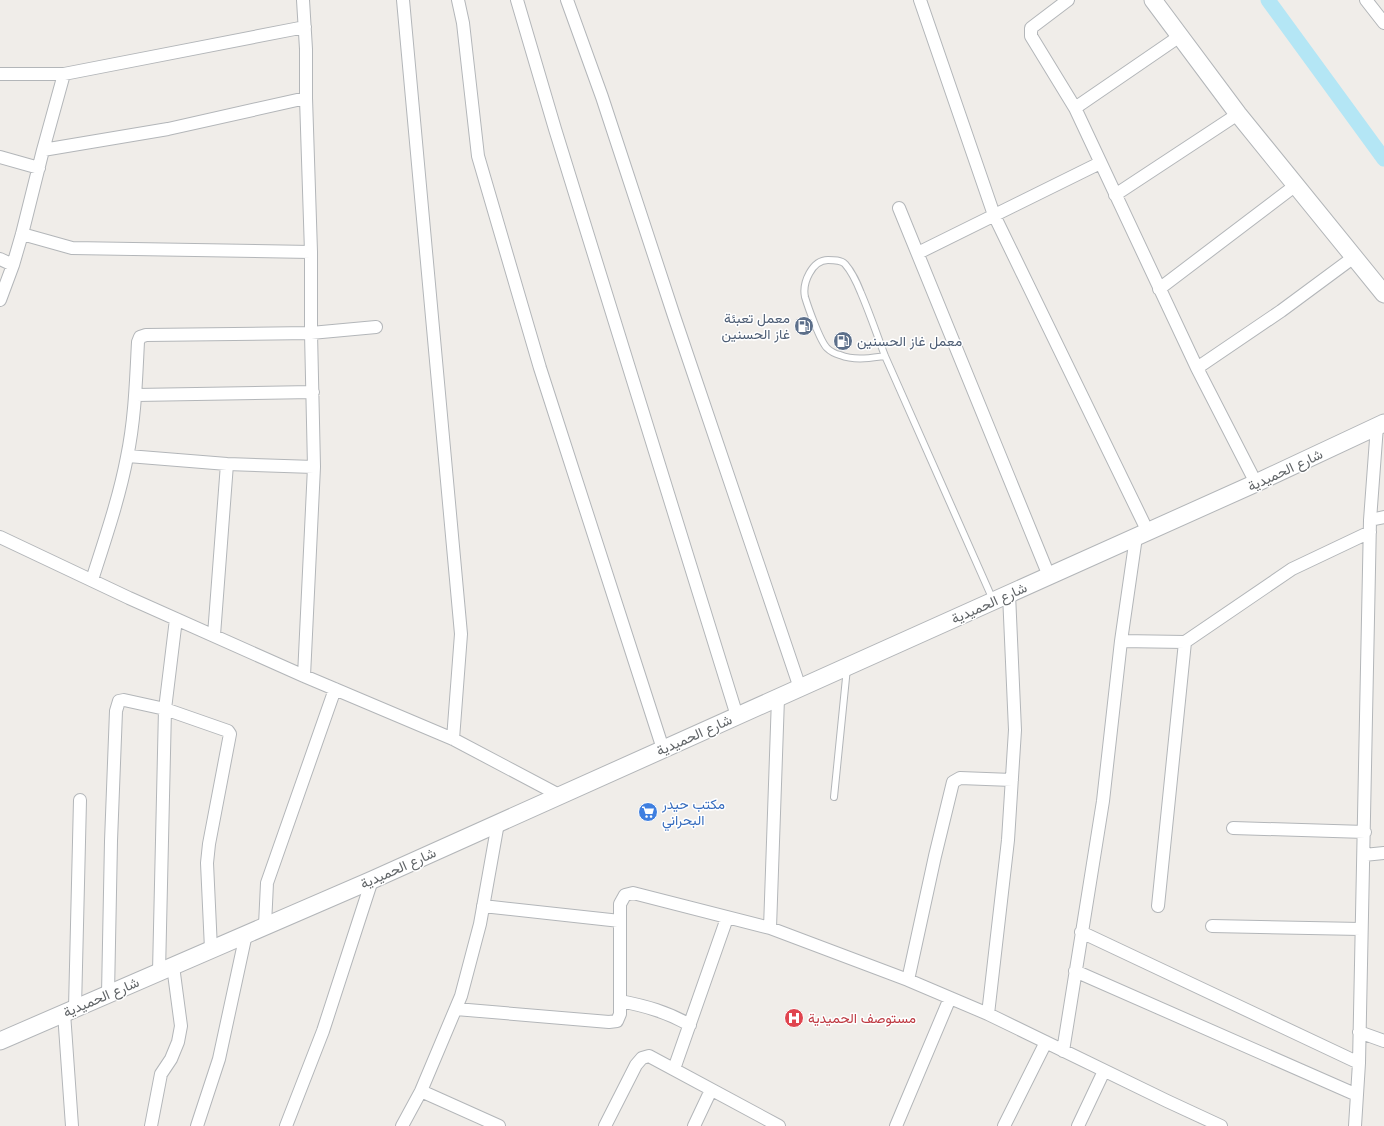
<svg xmlns="http://www.w3.org/2000/svg" width="1384" height="1126" font-family="'DM Sans',Vazirmatn,sans-serif">
	<style>
		.lines { fill: none; stroke-linecap: round; stroke-linejoin: round }
		.canal { stroke: #b4e6f5; stroke-width: 15 }
		.lane-casing { stroke: #b3b6b9; stroke-width: 8 }
		.street-casing { stroke: #b3b6b9; stroke-width: 14 }
		.secondary-casing { stroke: #b3b6b9; stroke-width: 19 }
		.lane { stroke: #fff; stroke-width: 6 }
		.street { stroke: #fff; stroke-width: 12 }
		.secondary { stroke: #fff; stroke-width: 17 }
		.labels { text-anchor: middle; stroke-width: 3; stroke-linejoin: round; paint-order: stroke }
		.service-label { font-size: 14px; fill: #4e5e75; stroke: #fff; text-anchor: end }
		.street-label { font-size: 14px; fill: #606467; stroke: #fff }
		.shop-label { font-size: 14px; fill: #366cbe; stroke: #fff; text-anchor: start }
		.health-label { font-size: 14px; fill: #be3a42; stroke: #fff; text-anchor: start }
	</style>
	<rect width="100%" height="100%" fill="#f0ede9"/>
	<g class="lines">
		<!-- canal -->
		<path class="canal" d="M1268,0l116,159"/>
		<defs>
			<path id="lane" d="M885,356c-15,2 -30,5 -45,-1 -4,-1 -10,-4 -13,-7 -7,-7 -19,-41 -22,-51 -3,-14 7,-37 23,-37 6,0 13,0 17,4 8,9 12,19 16,29 9,21 16,42 24,63l108,244
				M834,797l13,-129"/>
			<path id="street" d="M303,0l3,49v49l5,154v81l3,134 -10,209
				M403,0l58,634 -8,105
				M458,0l5,23 15,133 62,212 123,381
				M517,0l38,129 182,587
				M567,0l35,97 72,219 126,372
				M920,0l74,215 154,317
				M1068,0l-37,28v8l44,72 122,260 59,115
				M1366,0l18,23
				M0,74h64l241,-47
				M1075,108l105,-72
				M43,150l125,-21 138,-31
				M0,157l39,11
				M1115,195l123,-81
				M899,208l150,368
				M22,234l50,14 239,4
				M918,253l182,-90
				M0,259l13,6
				M1159,289l137,-104
				M0,300l13,-35 9,-31 21,-84 21,-76
				M1197,368l84,-57 73,-54
				M136,395l177,-3
				M128,456l99,8 87,3
				M1370,520l14,-3
				M0,537l129,61 175,78 149,63 106,56
				M92,580c13,-41 27,-81 35,-123 8,-38 9,-77 11,-115l2,-5 6,-2 165,-2 65,-6
				M214,635l13,-171
				M1121,641l64,1
				M1233,828l132,4
				M1364,855l20,-2
				M483,906l137,15
				M1158,906l27,-264 107,-73 78,-37
				M265,925l2,-42 68,-194
				M1212,926l149,3
				M770,928l8,-230
				M1081,932l278,131
				M1075,971l282,124
				M159,972l6,-263 11,-90
				M908,980l27,-124 18,-74 7,-4 52,2
				M108,994l3,-153 5,-130 3,-10 5,-1 41,9 63,22 2,3 -21,110 -2,19 4,86
				M620,1001c26,5 47,11 70,24
				M75,1008l5,-208
				M456,1009l153,13 8,-1 3,-7v-110l5,-9 8,-2 137,35 138,52 80,34 179,87 54,25
				M64,1013l8,113
				M988,1014l20,-174 7,-110 -6,-136
				M1359,1032l25,9
				M1063,1051l40,-250 18,-160 15,-104
				M674,1069l53,-151
				M421,1091l78,35
				M151,1126l10,-52 10,-15 7,-17 3,-16 -8,-60
				M197,1126l22,-67 27,-125
				M286,1126l37,-95 49,-151
				M402,1126l19,-35 40,-95 19,-72 18,-101
				M605,1126l31,-61 6,-7 7,-2 130,70
				M694,1126l17,-36
				M896,1126l54,-128
				M1004,1126l42,-84
				M1078,1126l26,-55
				M1355,1126l4,-63 11,-543 7,-94"/>
			<path id="secondary" d="M1153,0l85,114 146,180
				M0,1041l372,-161 884,-397 128,-60"/>
		</defs>
		<!-- lane casing -->
		<use href="#lane" class="lane-casing"/>
		<!-- street casing -->
		<use href="#street" class="street-casing"/>
		<!-- secondary casing -->
		<use href="#secondary" class="secondary-casing"/>
		<!-- lane -->
		<use href="#lane" class="lane"/>
		<!-- street -->
		<use href="#street" class="street"/>
		<!-- secondary -->
		<use href="#secondary" class="secondary"/>
	</g>
	<!-- icons -->
	<defs>
		<symbol id="fuel-disc" viewBox="-11 -11 22 22"><circle r="9.5" fill="#5c6f8a" stroke="#fff"/><path d="M-5.5-6h7V0h2V4h1.3V-2.5L3-4.5l.8-.8L6-3V5H2.5V1h-1V6h-7ZM-4.2-4.7v3.2H.2V-4.7Z" fill="#fff"/></symbol>
		<symbol id="supermarket-disc" viewBox="-11 -11 22 22"><circle r="9.5" fill="#3f7fe0" stroke="#fff"/><path d="M-6-5.5h2.5l.6 2H6L4.5 2H-2.5L-4.4-4H-6ZM-1.5 3.2a1.3 1.3 0 1 0 .1 0ZM3 3.2a1.3 1.3 0 1 0 .1 0Z" fill="#fff"/></symbol>
		<symbol id="hospital-disc" viewBox="-11 -11 22 22"><circle r="9.5" fill="#e0444e" stroke="#fff"/><path d="M-5-5h3v3.5h4V-5h3V5h-3V1.5h-4V5h-3Z" fill="#fff"/></symbol>
	</defs>
	<g fill-rule="evenodd">
		<use href="#fuel-disc" x="793" y="315" width="22" height="22"/>
		<use href="#fuel-disc" x="832" y="330" width="22" height="22"/>
		<use href="#supermarket-disc" x="637" y="801" width="22" height="22"/>
		<use href="#hospital-disc" x="783" y="1007" width="22" height="22"/>
	</g>
	<g class="labels">
		<!-- service labels -->
		<g class="service-label">
			<text x="790" y="323">معمل تعبئة<tspan x="790" dy="16">غاز الحسنين</tspan></text>
			<text x="857" y="346" text-anchor="start">معمل غاز الحسنين</text>
		</g>
		<!-- street labels -->
		<g class="street-label">
			<text transform="translate(1285 470) rotate(-25)" y="5">شارع الحميدية</text>
			<text transform="translate(989 603) rotate(-24)" y="5">شارع الحميدية</text>
			<text transform="translate(694 735) rotate(-24)" y="5">شارع الحميدية</text>
			<text transform="translate(398 868) rotate(-24)" y="5">شارع الحميدية</text>
			<text transform="translate(101 997) rotate(-23)" y="5">شارع الحميدية</text>
		</g>
		<!-- shop labels -->
		<g class="shop-label">
			<text x="662" y="809">مكتب حيدر<tspan x="662" dy="16">البحراني</tspan></text>
		</g>
		<!-- health labels -->
		<g class="health-label">
			<text x="808" y="1023">مستوصف الحميدية</text>
		</g>
	</g>
</svg>
